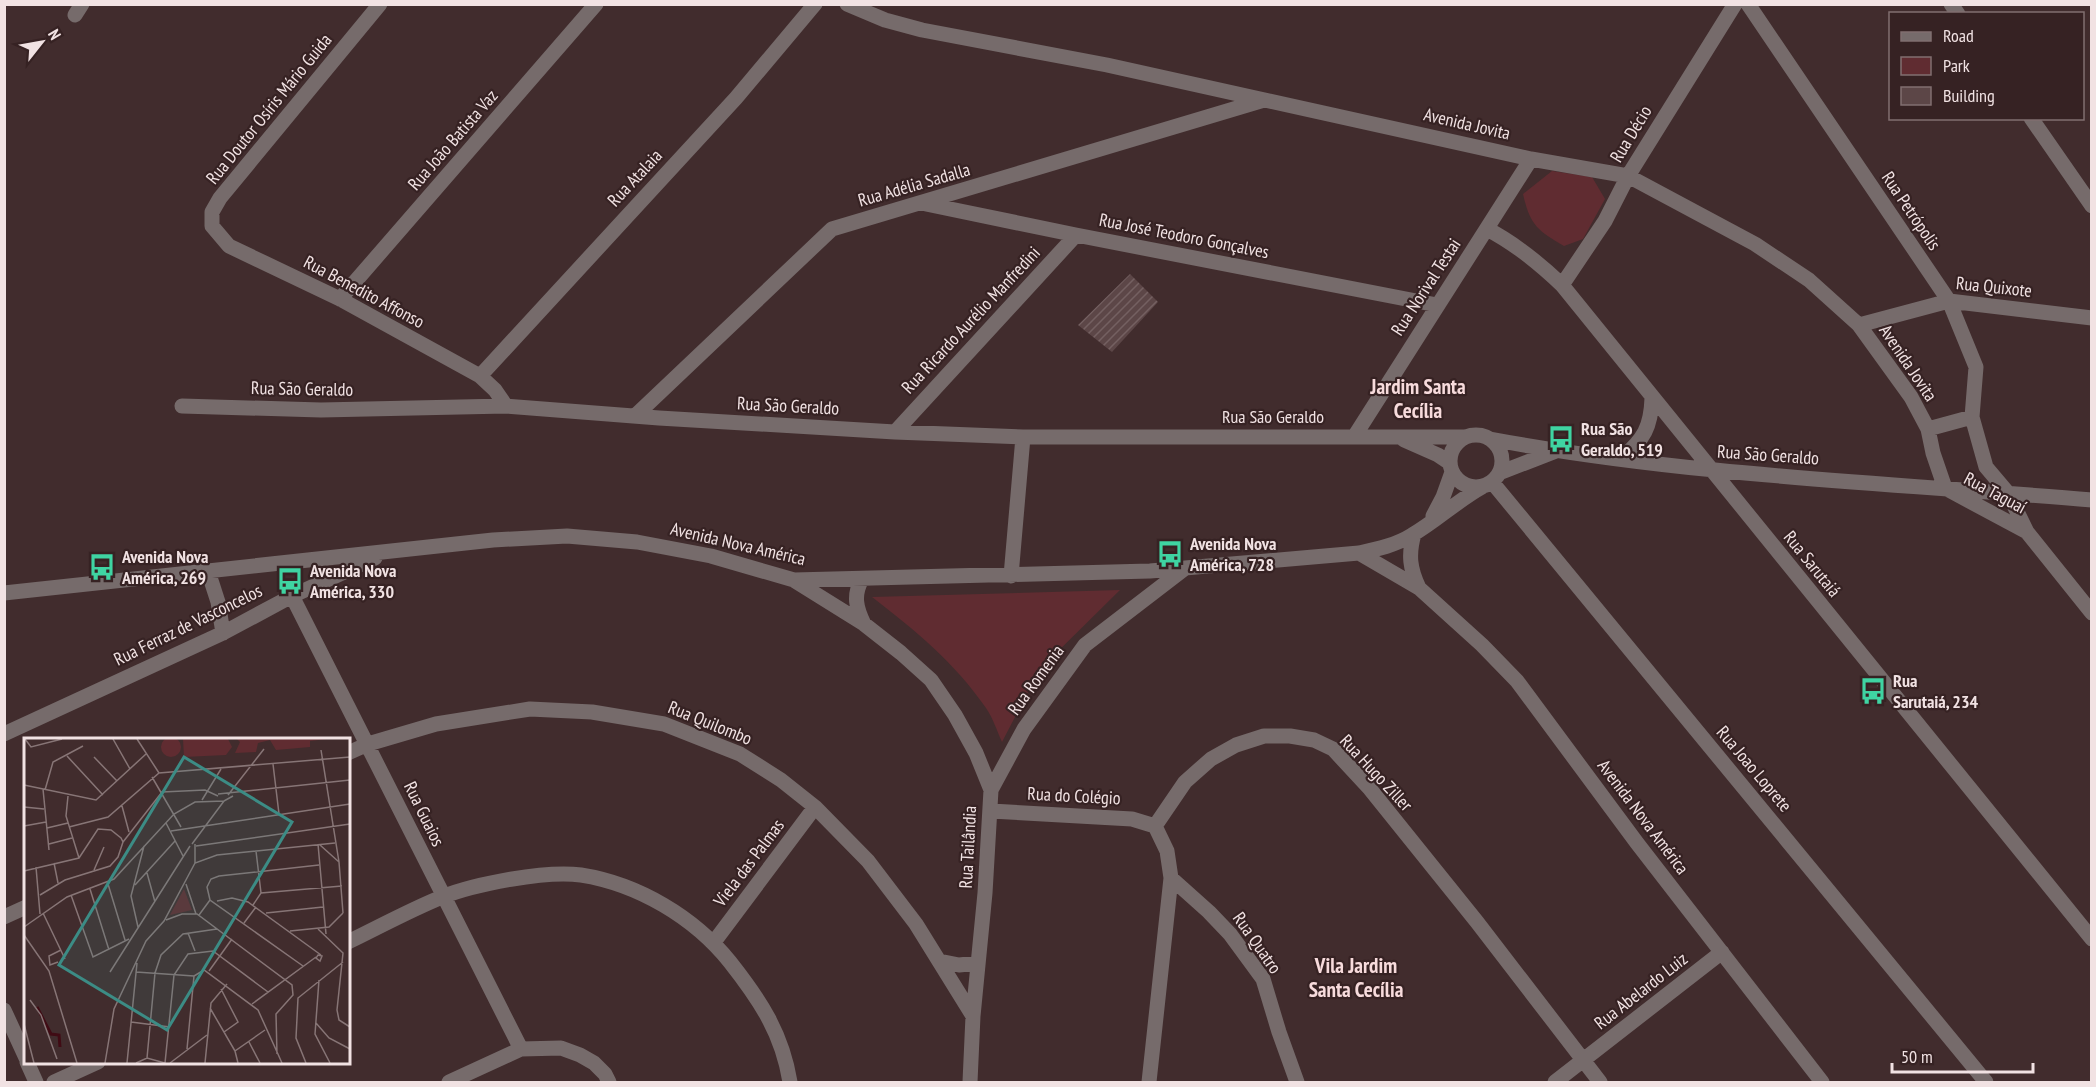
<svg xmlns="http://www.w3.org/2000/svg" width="2096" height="1087" font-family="'PT Sans Narrow',sans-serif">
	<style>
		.green { fill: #602c31 }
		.building { fill: url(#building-hatch) }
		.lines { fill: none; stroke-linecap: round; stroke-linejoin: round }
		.minor { stroke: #766b6b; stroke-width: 15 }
		.labels { text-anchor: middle; stroke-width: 4.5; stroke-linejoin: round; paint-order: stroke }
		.street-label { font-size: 18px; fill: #f1e2e3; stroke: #362223 }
		.poi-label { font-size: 18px; font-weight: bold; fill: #f1e2e3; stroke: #362223; text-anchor: start }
		.quarter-label { font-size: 21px; font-weight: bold; fill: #f7dbdc; stroke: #362223 }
		.inset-river { fill: none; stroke: #400b14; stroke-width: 3 }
		.inset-road { fill: none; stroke: #877576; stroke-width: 1.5 }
		.view { fill: #3c8c85; fill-opacity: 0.15; stroke: #3c8c85; stroke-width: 3 }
		.inset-edge { fill: none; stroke: #f1e2e3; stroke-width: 3 }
	</style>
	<defs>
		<pattern id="building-hatch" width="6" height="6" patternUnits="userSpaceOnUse" patternTransform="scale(1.5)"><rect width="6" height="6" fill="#5c4647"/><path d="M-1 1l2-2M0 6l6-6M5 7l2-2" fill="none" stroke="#746061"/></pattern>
	</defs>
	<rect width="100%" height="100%" fill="#412c2d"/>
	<!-- green -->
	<path class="green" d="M1552,171l40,6 13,22 -22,40 -19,7c-27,-16 -34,-21 -41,-52z
		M1120,590l-80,79 -38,73c-5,-11 -9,-24 -16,-34 -31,-45 -71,-78 -114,-111z"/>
	<!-- building -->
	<path class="building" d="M1130,274l28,28 -46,50 -34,-27z"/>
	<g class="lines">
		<!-- minor -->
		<path class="minor" d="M380,4l-160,194 -8,14v14l17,20 111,53 140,77 15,14 11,16
			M847,4l38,16 37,10 185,35 424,94 97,17 127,68 54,36 50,45 52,72 17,32 5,24 12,35 82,44
			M1748,4l201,297 27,66 -4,50 -44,12
			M1951,4l7,10
			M75,15l7,-11
			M2031,118l61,88
			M926,204l150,31 361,70
			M1487,229c29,15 52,34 75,56l530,654
			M1562,285l43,-64 23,-45 107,-172
			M340,299l256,-295
			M1859,325l90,-24 143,17
			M480,376l256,-278 79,-94
			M182,406l139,4 185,-4 153,12 236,14 128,5h441
			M635,416l197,-187 432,-129
			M1972,417l14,50 22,26 19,39 65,81
			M895,432l181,-197
			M1450 461a26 26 0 1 1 52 0a26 26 0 1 1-52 0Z
			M1354,437l177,-278
			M1490,439c199,37 401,44 602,61
			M1404,440l34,15 12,8
			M1622,458c22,-19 29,-31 30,-60
			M1499,473l57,-22
			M1492,482l494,600
			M1433,516l10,-19 9,-25
			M1414,534c-6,21 -4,35 5,54
			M1359,553l60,35 63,57 35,36 120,162 185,239
			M208,571l10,31 5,31
			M1011,576l12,-139
			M862,579c-9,16 -6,29 2,45
			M795,581l69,43 37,29 30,27 24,35 21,38 15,37 -6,103 -12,123 -3,66
			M4,593l489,-53 74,-4 70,6 74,14 83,24 356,-9 209,-18c19,-4 37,-8 53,-18 24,-14 45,-34 70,-48
			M292,596l229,453
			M4,734l219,-101 69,-37 83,-38
			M348,753l20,-9 68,-20 94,-15 62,3 72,12 76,30 41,26 34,27 53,54 48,63 57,92
			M991,790l33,-61 61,-84 99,-76
			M991,811l141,8 23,7
			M1171,878l38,34 21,22 33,45 16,53 18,50
			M4,917l22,-10
			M348,942c31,-15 62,-32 94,-45 33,-13 104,-27 139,-22 57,9 113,42 149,87 30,38 52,71 60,120
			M714,942l101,-135
			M939,961l20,4 19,-2
			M4,1010l22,48
			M27,1062l9,20
			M54,1082l44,-20
			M449,1082l72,-33 40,-1 19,7 14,8 11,11 4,8
			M1149,1082l22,-204 -4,-27 -12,-25 30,-44 26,-23 25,-14 28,-9h26l24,4 19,9 37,40 107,133 123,160
			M1555,1082l167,-130"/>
	</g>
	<!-- icons -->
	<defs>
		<symbol id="bus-bare" viewBox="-9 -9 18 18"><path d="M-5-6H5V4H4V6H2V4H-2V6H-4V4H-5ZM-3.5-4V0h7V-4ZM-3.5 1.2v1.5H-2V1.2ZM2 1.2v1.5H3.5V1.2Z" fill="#3fd4a2" stroke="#362223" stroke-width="2.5" paint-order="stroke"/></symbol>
	</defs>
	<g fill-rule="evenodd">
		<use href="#bus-bare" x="1542" y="420" width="38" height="38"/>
		<use href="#bus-bare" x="1151" y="535" width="38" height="38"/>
		<use href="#bus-bare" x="83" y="548" width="38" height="38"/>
		<use href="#bus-bare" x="271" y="562" width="38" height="38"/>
		<use href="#bus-bare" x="1854" y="672" width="38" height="38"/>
	</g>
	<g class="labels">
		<!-- street labels -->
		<g class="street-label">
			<text transform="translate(269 109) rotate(-51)" y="6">Rua Doutor Osíris Mário Guida</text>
			<text transform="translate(1467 124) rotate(13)" y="6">Avenida Jovita</text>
			<text transform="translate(1631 134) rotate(-59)" y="6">Rua Décio</text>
			<text transform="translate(453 140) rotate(-49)" y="6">Rua João Batista Vaz</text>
			<text transform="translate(635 178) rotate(-47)" y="6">Rua Atalaia</text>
			<text transform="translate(914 185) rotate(-16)" y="6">Rua Adélia Sadalla</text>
			<text transform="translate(1911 211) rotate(56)" y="6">Rua Petrópolis</text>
			<text transform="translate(1184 236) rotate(11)" y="6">Rua José Teodoro Gonçalves</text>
			<text transform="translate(1426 287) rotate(-57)" y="6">Rua Norival Testai</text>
			<text transform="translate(1994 287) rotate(6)" y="6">Rua Quixote</text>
			<text transform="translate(364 292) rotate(28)" y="6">Rua Benedito Affonso</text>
			<text transform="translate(971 320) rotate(-47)" y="6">Rua Ricardo Aurélio Manfredini</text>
			<text transform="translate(1908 363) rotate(56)" y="6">Avenida Jovita</text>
			<text transform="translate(302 389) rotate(1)" y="6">Rua São Geraldo</text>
			<text transform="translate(788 406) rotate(3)" y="6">Rua São Geraldo</text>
			<text x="1273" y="423">Rua São Geraldo</text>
			<text transform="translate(1768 455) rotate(4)" y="6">Rua São Geraldo</text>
			<text transform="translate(1995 493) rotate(28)" y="6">Rua Taguaí</text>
			<text transform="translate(738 544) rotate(13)" y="6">Avenida Nova América</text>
			<text transform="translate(1812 564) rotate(51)" y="6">Rua Sarutaiá</text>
			<text transform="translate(188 625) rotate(-26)" y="6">Rua Ferraz de Vasconcelos</text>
			<text transform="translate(1036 680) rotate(-54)" y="6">Rua Romenia</text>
			<text transform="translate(710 723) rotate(22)" y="6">Rua Quilombo</text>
			<text transform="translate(1754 769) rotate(50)" y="6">Rua Joao Loprete</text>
			<text transform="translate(1376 773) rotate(47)" y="6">Rua Hugo Ziller</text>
			<text transform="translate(1074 796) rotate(3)" y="6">Rua do Colégio</text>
			<text transform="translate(424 814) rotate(64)" y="6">Rua Guaios</text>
			<text transform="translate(1643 817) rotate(53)" y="6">Avenida Nova América</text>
			<text transform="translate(968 847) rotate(-87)" y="6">Rua Tailândia</text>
			<text transform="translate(749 863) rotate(-53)" y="6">Viela das Palmas</text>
			<text transform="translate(1257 943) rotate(55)" y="6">Rua Quatro</text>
			<text transform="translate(1641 991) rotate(-38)" y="6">Rua Abelardo Luiz</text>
		</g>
		<!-- poi labels -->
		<g class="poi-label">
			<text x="1581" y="435">Rua São<tspan x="1581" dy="21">Geraldo, 519</tspan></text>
			<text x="1190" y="550">Avenida Nova<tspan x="1190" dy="21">América, 728</tspan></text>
			<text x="122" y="563">Avenida Nova<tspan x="122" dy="21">América, 269</tspan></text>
			<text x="310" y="577">Avenida Nova<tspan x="310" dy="21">América, 330</tspan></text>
			<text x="1893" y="687">Rua<tspan x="1893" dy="21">Sarutaiá, 234</tspan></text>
		</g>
		<!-- quarter labels -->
		<g class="quarter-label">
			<text x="1418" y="394">Jardim Santa<tspan x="1418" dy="24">Cecília</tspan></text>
			<text x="1356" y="973">Vila Jardim<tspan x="1356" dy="24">Santa Cecília</tspan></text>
		</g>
	</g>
	<!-- overview -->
	<g transform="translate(24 738)">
		<rect width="326" height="326" fill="#412c2d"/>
		<path d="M159,1h45l4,8 -6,8 -42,2zM213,1h90l-17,2v6l-34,3 -6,-10 -12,3 -2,9 -21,1 5,-11z" fill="#602c31"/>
		<path d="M137 9a10 10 0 1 1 20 0a10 10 0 1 1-20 0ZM160,151l8,21 -22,5z" fill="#602c31"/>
		<path class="inset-river" d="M13,269l14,27 8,1 1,12"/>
		<path class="inset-road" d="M1,1l6,8 31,-8M89,1l17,30M113,1l22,34M297,12l18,112M43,18l36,39M70,19l23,24M249,26l6,50M128,39l29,50M0,47l72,15 50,-46M19,51l6,61M21,52l8,-28 30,-16M194,56l132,-14M204,57l36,-46M44,58l-2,20 13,42M178,62l19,-31M98,68l7,26M0,69l20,2M142,85l17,33M0,88l22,-4M45,89l39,-10 51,-44 191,-16M23,90l21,-5M147,93l179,-27M99,104l39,-50 43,-2 13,6M25,106l23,-6M168,106l32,-43M294,106l8,90M296,107l19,17 4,51M172,108l154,-22M232,113l5,42M30,125l4,20M171,125v-19M12,129l4,47M70,132l10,-23M0,133l55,-13 19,-29 13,1 10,8 2,4 -5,15 -8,9 -45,14 -25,15M123,135l8,29M84,146l17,56M162,146l10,30M111,147l40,-44M66,151l19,61M47,157l22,62 36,-18M193,163l15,-3 16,4 73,53M229,167l8,-12 81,-7M19,175l22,46M242,175l57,-6M175,177l11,-15M142,182l16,-6h15l95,71 1,10 -17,19 1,40M220,185l12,-16M0,189l43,-30 47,-18 60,-65 21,-12 29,-1 9,-5M114,189l-7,-31 13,-50M294,191l25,24 -6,57 2,10 11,7M266,193l39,-4 14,-14M164,195l7,18M0,197l25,36 28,92M294,217l4,1 -2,5 -4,-3zM34,224l-8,3 -1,-9 12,-6M279,228l-93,-66 -3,-13 4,-8 8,-3 100,-11M185,233l23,-32M86,234l80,-126M112,234l58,4M295,242l-4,54 15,29M197,251l17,33 -14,10M6,262l11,15 16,44M228,266l64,-47M186,270l25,43M107,284l39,5M292,285l13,15 21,11M0,286l10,39M225,304l11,21M163,311l7,-73 10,-6 54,40 24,53M123,320l8,-85 6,-18 22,-21 34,-5M81,325l9,-54 32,-68 18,-20 31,-58 22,-8 118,-12M103,325l10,-100M112,325l11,-5 18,5M141,325l9,-88 14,-21 25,-3 55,41M146,325l37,-28M181,325l6,-60 16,-19M214,325l-3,-12 30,-21M282,325l-10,-25 2,-40 45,-36"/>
		<path class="view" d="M160,19l108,65 -125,208 -108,-65z"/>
		<rect width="326" height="326" class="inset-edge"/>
	</g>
	<!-- border -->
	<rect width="2096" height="1087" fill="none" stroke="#f1e2e3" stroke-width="12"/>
	<!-- legend -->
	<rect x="1889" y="12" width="195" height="108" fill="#362223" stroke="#816f70" stroke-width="1.5"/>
	<rect x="1901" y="32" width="30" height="9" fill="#766b6b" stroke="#816f70" stroke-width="1.5"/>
	<text x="1943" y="42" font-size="18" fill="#f1e2e3">Road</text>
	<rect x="1901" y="57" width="30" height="18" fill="#602c31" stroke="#816f70" stroke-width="1.5"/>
	<text x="1943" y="72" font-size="18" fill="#f1e2e3">Park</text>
	<rect x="1901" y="87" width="30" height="18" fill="#5c4647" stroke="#816f70" stroke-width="1.5"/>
	<text x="1943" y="102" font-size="18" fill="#f1e2e3">Building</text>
	<!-- north arrow -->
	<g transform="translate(42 42) rotate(59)" stroke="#362223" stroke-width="4.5" paint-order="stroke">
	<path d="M0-4.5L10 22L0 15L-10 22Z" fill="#f1e2e3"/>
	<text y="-9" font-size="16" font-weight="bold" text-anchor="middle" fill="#f1e2e3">N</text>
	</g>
	<!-- scale -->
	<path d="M1892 1063v9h141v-9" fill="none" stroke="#f1e2e3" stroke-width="3"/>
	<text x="1901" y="1063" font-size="18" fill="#f1e2e3" stroke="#362223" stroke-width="4.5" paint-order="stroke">50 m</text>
</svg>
